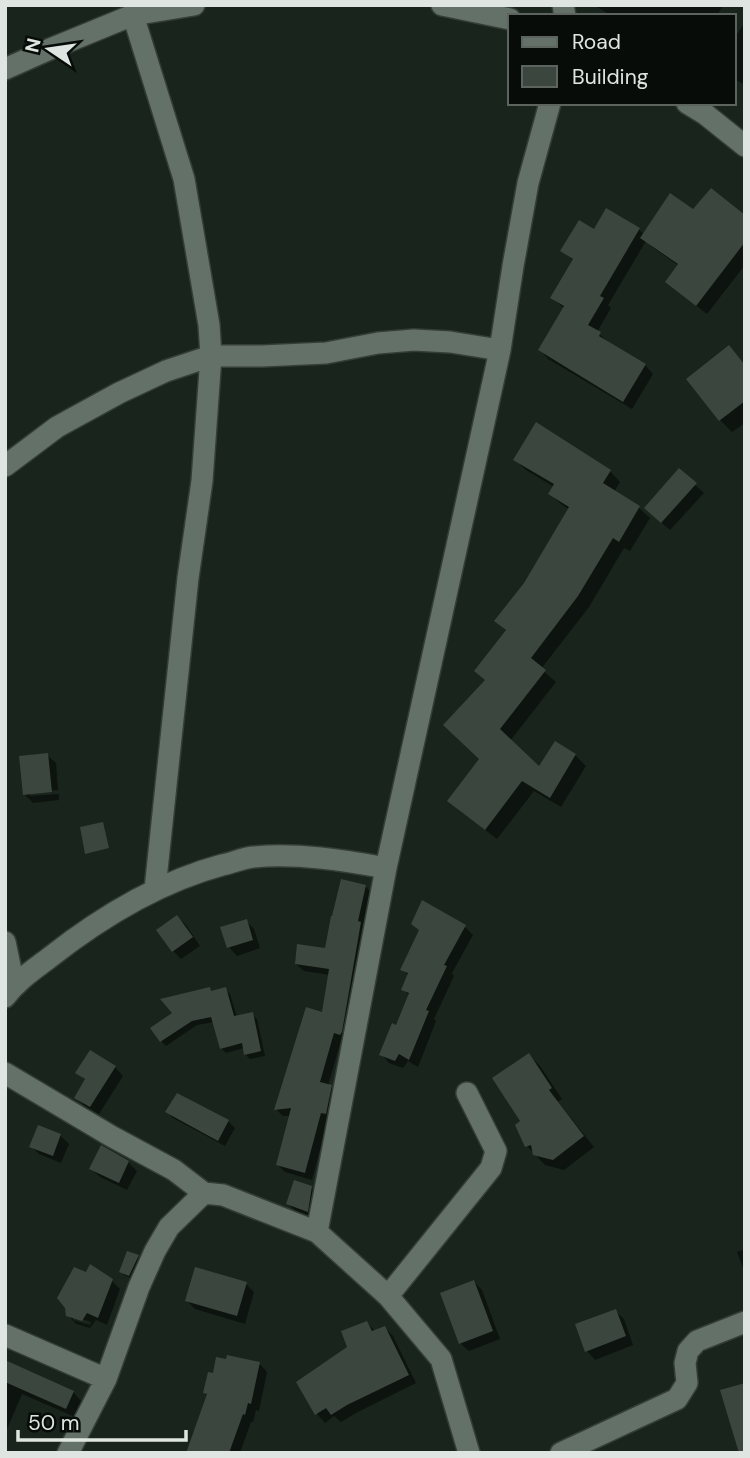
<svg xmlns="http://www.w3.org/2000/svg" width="750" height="1458" font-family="'DM Sans',sans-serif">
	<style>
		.shadow { fill: #0007; fill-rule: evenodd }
		.building { fill: #3b473e }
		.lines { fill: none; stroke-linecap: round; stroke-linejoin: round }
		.minor-casing { stroke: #353d37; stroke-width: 24 }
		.minor { stroke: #647168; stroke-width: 21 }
	</style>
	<rect width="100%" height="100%" fill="#19241c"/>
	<!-- shadow -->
	<path class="shadow" d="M594,5h129l-6,11h-105z
		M745,22v63l-11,-6v-40z
		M607,211l32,19 5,4 50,-22 51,6v47l-38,49 -30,-23 -10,-9 12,-16 -27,-19 -6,-6 -38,64 3,3 -14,24 11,10 37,23 8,9 -21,35 -84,-50 -8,-9 25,-41 -13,-11 22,-37 -12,-10 33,-20z
		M729,347l16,17v59l-13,9 -12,-12z
		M515,460l95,11 10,11 -6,10 25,16 11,10 -20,33 -6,-3 -35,59 -48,62 15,13 -46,59 30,28 35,-14 11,11 -25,41 -27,-16 -37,48 -37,-28 -11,-11 32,-41 5,-78 21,-49 -10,-11 28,-37 45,-74 -9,-6 -11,-10 4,-7 -28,-17z
		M695,485l9,8 -34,37 -16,-14z
		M47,755l9,8 2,27 -28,3v3l29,-2v6l-26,3 -8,-8z
		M365,886l8,8 -25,148 -7,-2 -13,46h3l7,8 -10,25 -16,61 -27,-8 -7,-7 13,-49h-8l-7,-7 47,-95 7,-39 -26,-4 -8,-7 30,-14z
		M177,917l9,8 14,21 -19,13 -8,-8z
		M246,921l8,8 6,19 -23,8 -8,-9z
		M465,927l8,8 -21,38 2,3 -20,43 2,2 -18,46 -10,-6 -5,7 -14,-5 -8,-9 16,-27 13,-31 -7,-7 6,-13 -7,-7z
		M225,989l5,5 7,23 15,-3 5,5 8,37 -15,3 -5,-5 -1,-6 -18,5 -5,-5 -7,-26 -17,3 -31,21 -5,-5 52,-48z
		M529,1055l11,11 22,33 -4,3 36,45 -30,23 -19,-5 -18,-19 -4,-24z
		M115,1067l8,9 -24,38 -14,-8 -9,-8 10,-17 -8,-8z
		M167,1112l61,9 7,7 -10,18 -52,-28z
		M60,1135l9,9 -8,19 -22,-9 -8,-8z
		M128,1162l9,9 -10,19 -27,-13 -9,-8z
		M311,1188l9,8 -4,23 -19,-7 -9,-8z
		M745,1249v24l-8,-21z
		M138,1257l3,4 -8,18 -9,-4 -3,-4z
		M112,1281l8,8 -13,36 -11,-5 -6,8 -14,-4 -8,-9zM73,1316l18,6 -1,3 -17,-5z
		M474,1282l8,8 18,49 -31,12 -9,-8z
		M246,1284l8,8 -9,32 -50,-15 -8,-8z
		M615,1311l9,8 9,26 -38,15 -8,-9z
		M367,1323l9,9 9,-4 8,8 23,47 -60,30 -15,9 -7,-6 -9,7 -8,-9 -19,-32 51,-35z
		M5,1362l68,30 9,10 -7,15 -53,-23 -17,40z
		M259,1363l8,9 -8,39 -3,-1 -3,12h-2l-11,31h-48l16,-57 -3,-3z"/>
	<!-- building -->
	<path class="building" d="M711,188l34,27v27l-49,64 -31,-24 13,-18 -38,-26 30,-45 23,16z
		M606,208l34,20 -40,68 4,2 -16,27 13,7 -2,4 47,28 -23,38 -85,-52 26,-44 -14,-8 23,-39 -13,-8 19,-31 15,9z
		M729,345l16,20v36l-26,20 -33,-42z
		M536,422l75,48 -8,13 37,23 -21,36 -6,-4 -35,58 -47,62 15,12 -46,59 39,37 16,-25 21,13 -26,44 -28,-17 -37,49 -38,-29 32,-42 -36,-34 42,-45 -11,-9 32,-41 -12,-9 30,-38 45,-76 -21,-13 6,-10 -41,-24z
		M679,468l18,15 -36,40 -17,-15z
		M48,753l4,39 -29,3 -4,-39z
		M103,822l6,26 -24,6 -5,-27z
		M341,879l25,6 -8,36 3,1 -19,110 -2,3 -6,-2 -14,49 12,3 -6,29 -5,-1 -16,60 -29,-8 15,-57 -17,2 32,-103 16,5 7,-43 -34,-5 2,-20 28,4 6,-32h1z
		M422,900l44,25 -22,40 3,1 -21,44 3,1 -20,49 -10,-6 -4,7 -16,-6 13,-32 4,2 13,-32 -8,-3 7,-17 -8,-3 19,-40 -8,-6z
		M177,915l16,22 -21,15 -16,-22z
		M247,919l6,21 -26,8 -7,-21z
		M210,987l1,4 15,-4 8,29 19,-4 8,39 -17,4 -2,-12 -22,6 -9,-32 -19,4 -32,21 -10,-14 22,-15 -12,-14z
		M90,1050l26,16 -26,41 -16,-9 11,-19 -10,-6z
		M529,1053l23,35 -3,2 35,46 -31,24 -20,-5 -2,-10 -6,2 -10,-22 5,-4 -28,-43z
		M177,1093l52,27 -11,21 -53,-29z
		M38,1125l23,9 -8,22 -24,-9z
		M101,1145l28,16 -10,22 -30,-14z
		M294,1180l18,6 -4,26 -22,-8z
		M127,1251l12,4 -10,21 -10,-4z
		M90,1264l23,15 -15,39 -11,-5 -5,8 -16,-5 -1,-8 -8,-10 17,-31 12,5z
		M195,1267l52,15 -10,34 -52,-15z
		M474,1280l19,51 -34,13 -19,-51z
		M616,1309l10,27 -41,16 -10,-28z
		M367,1321l5,10 13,-5 24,49 -62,30 -16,10 -5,-7 -11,7 -19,-33 51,-35 -6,-16z
		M227,1355l33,7 -9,42 -3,-1 -3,12 -2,-1 -14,39h-43l21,-59 -4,-1 5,-21 5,1 3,-16 10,2z
		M5,1360l69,31 -8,18 -61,-27z
		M745,1383v70h-6l-19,-63z"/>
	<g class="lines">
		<defs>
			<path id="minor" d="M442,5l68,14
				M563,5l2,11
				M133,15l51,164 25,146 2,31 -9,125 -14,97 -33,311
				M5,69l45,-20 83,-34 61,-10
				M687,103l18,11 40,32
				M5,466l52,-39 62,-34 47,-22 45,-15h51l64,-3 52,-10 36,-3 36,2 50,8
				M5,942l9,43
				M5,997c12,-16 28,-27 44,-39 52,-41 110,-76 173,-93 10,-2 21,-7 31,-8 45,-4 90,3 133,11
				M5,1073l106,63 63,34 30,23 19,2 94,37
				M388,1296l103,-128 5,-17 -29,-58
				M5,1335l101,44
				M68,1453l38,-74 33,-92 16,-36 14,-24 35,-34
				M469,1453l-28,-94 -53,-63 -71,-64 69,-364 114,-518 13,-84 15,-83 22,-80
				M561,1453l116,-54 10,-16 -2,-20 3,-12 9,-10 48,-19"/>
		</defs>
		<!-- minor casing -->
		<use href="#minor" class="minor-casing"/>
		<!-- minor -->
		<use href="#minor" class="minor"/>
	</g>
	<!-- border -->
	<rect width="750" height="1458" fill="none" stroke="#dfe6e1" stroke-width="14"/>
	<!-- legend -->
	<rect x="508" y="14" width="228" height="91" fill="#070c09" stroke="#5d635f" stroke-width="2"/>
	<rect x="522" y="37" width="35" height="10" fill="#647168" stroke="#5d635f" stroke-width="2"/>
	<text x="572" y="49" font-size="21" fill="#dfe6e1">Road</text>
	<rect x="522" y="66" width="35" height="21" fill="#3b473e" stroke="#5d635f" stroke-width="2"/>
	<text x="572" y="84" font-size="21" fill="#dfe6e1">Building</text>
	<!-- north arrow -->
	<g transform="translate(49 49) rotate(283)" stroke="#070c09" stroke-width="5" paint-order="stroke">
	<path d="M0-5L12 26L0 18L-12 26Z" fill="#dfe6e1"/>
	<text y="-10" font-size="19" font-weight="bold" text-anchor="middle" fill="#dfe6e1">N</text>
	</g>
	<!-- scale -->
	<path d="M18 1430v10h168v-10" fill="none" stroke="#dfe6e1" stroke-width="3.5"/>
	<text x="28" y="1430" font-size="21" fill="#dfe6e1" stroke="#070c09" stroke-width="5" paint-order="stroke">50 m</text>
</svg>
